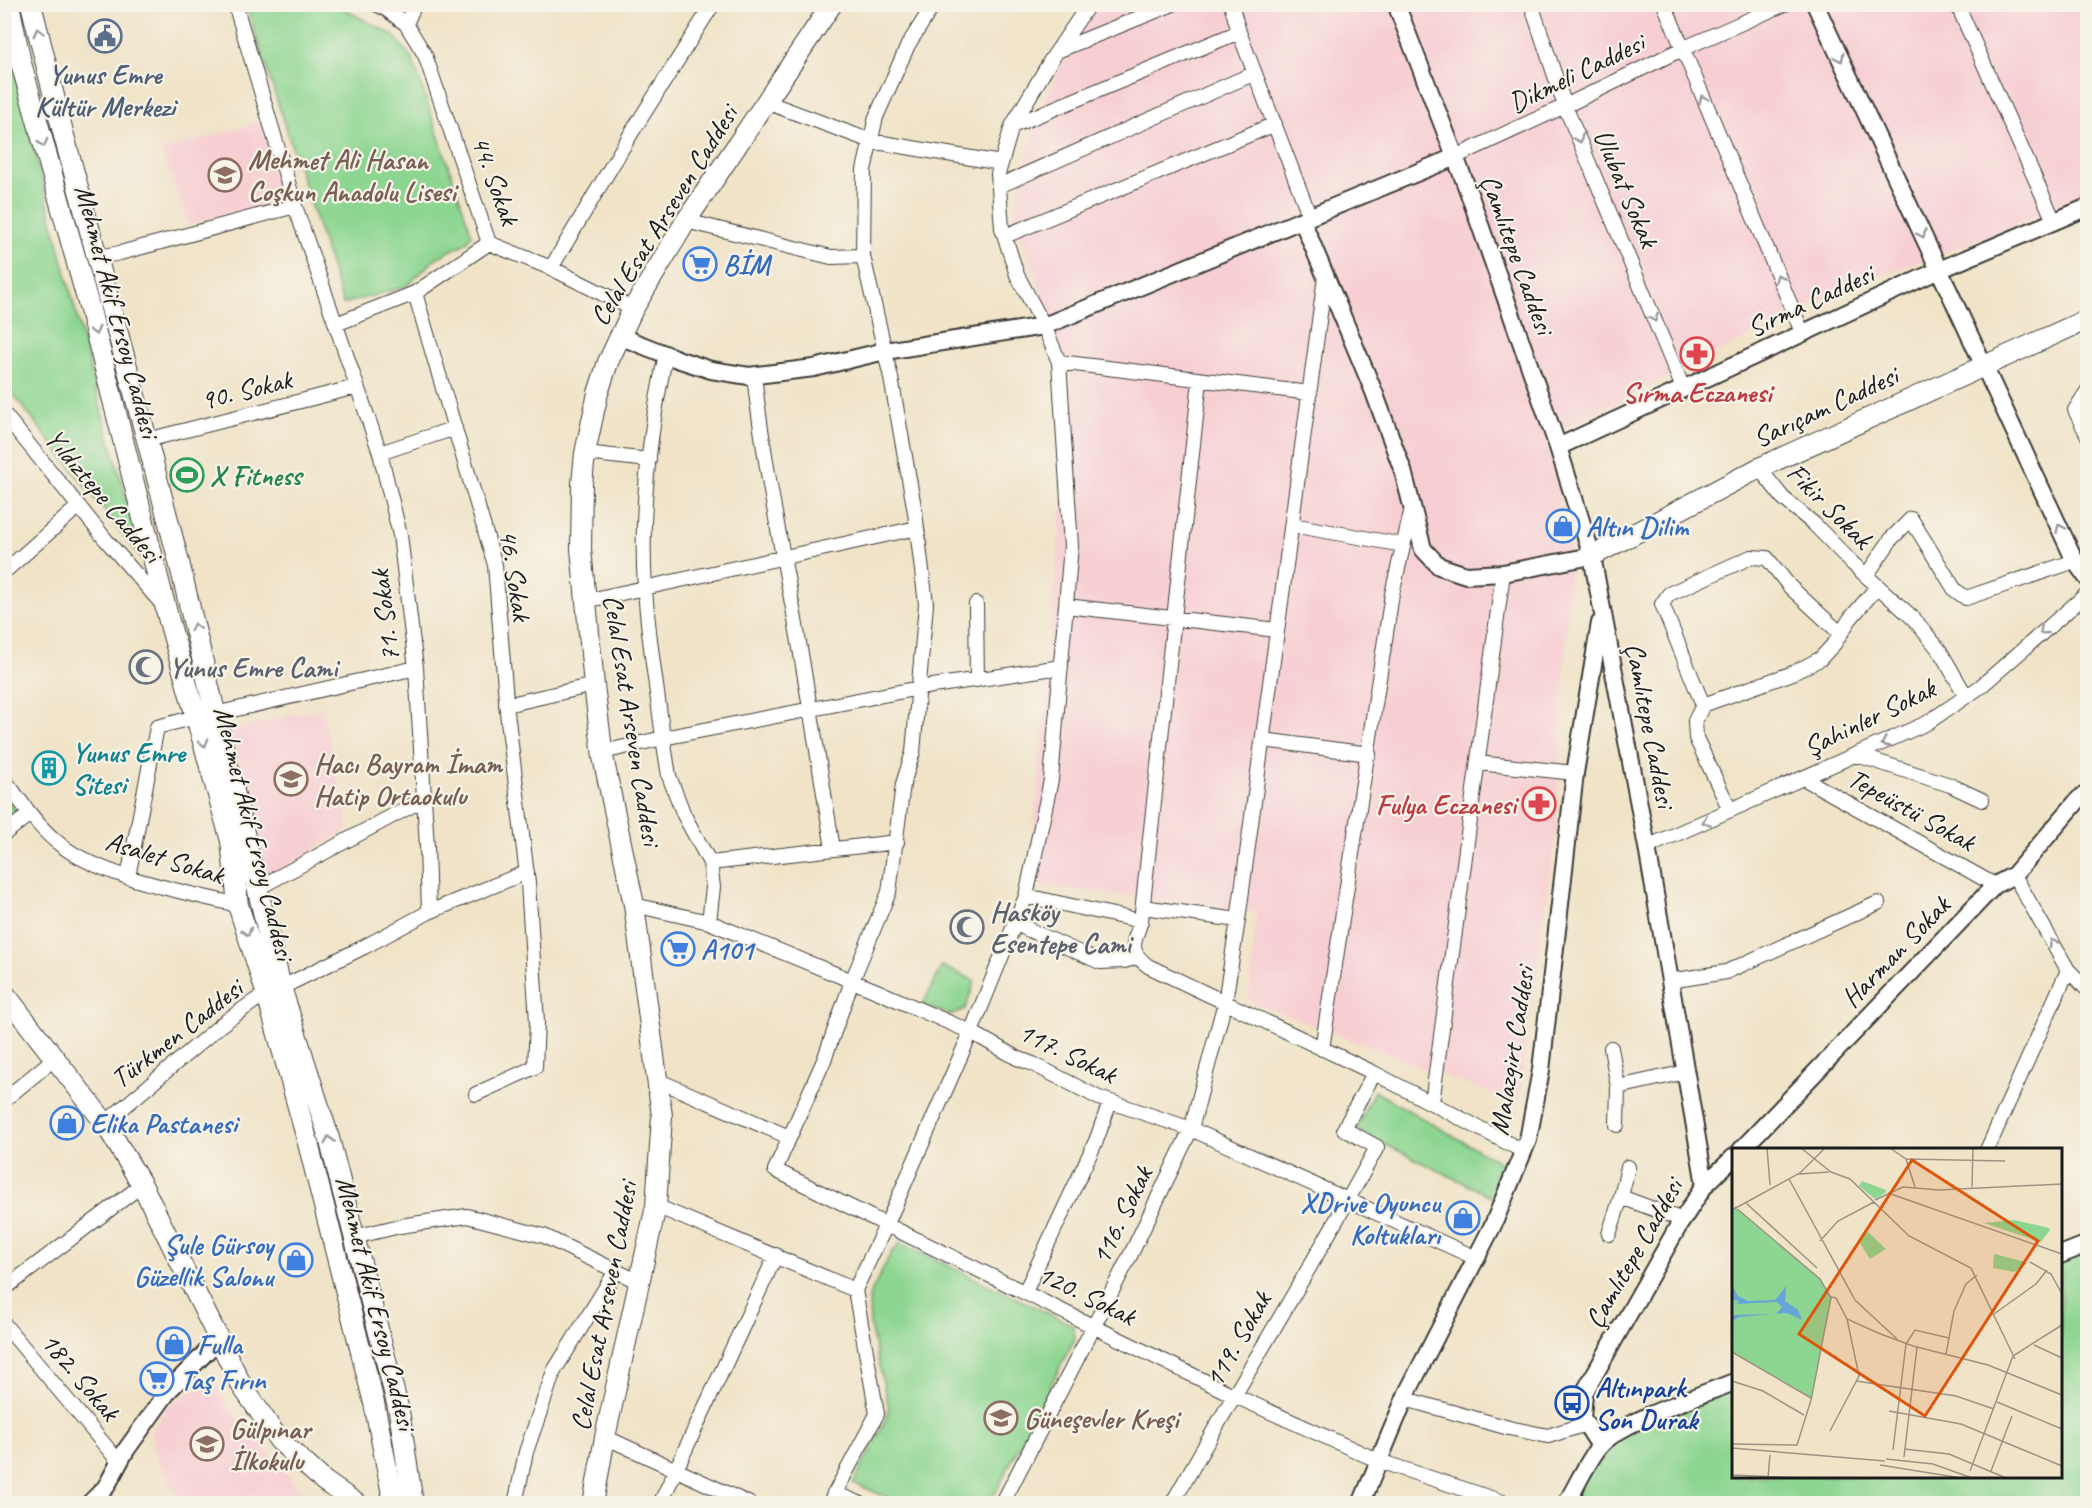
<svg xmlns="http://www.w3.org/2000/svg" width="2092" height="1508" font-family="Caveat,sans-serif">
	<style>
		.built { fill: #f7cfd3 }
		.green { fill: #8dd691; stroke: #547956; stroke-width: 1.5 }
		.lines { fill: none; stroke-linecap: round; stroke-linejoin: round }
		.minor-casing { stroke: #3c3a36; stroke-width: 16 }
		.tertiary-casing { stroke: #3c3a36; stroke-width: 20 }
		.secondary-casing { stroke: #3c3a36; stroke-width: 22 }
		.minor { stroke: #fff; stroke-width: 14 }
		.tertiary { stroke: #fff; stroke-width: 16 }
		.secondary { stroke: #fff; stroke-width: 20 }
		.oneway { stroke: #999 }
		.labels { text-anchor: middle; stroke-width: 4.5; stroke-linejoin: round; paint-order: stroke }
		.street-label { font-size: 28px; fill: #1c1c1c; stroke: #f7f3e8 }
		.service-label { font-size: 28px; font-weight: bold; fill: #4e5e75; stroke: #f7f3e8 }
		.education-label { font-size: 28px; font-weight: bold; fill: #785e54; stroke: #f7f3e8; text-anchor: start }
		.shop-label { font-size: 28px; font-weight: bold; fill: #366cbe; stroke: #f7f3e8; text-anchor: start }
		.health-label { font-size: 28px; font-weight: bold; fill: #be3a42; stroke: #f7f3e8 }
		.leisure-label { font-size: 28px; font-weight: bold; fill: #27864d; stroke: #f7f3e8; text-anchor: start }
		.worship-label { font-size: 28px; font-weight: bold; fill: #5b616d; stroke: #f7f3e8; text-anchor: start }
		.culture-label { font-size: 28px; font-weight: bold; fill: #0d838f; stroke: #f7f3e8; text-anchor: start }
		.transit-label { font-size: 28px; font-weight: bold; fill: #164399; stroke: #f7f3e8; text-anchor: start }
		.inset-road { fill: none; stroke: #9b9383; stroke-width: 1.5 }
		.view { fill: #de560d; fill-opacity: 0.15; stroke: #de560d; stroke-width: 3 }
		.inset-edge { fill: none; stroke: #1c1c1c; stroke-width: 3 }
	</style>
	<rect width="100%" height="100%" fill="#f7f3e8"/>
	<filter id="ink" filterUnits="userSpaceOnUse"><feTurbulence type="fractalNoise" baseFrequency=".0167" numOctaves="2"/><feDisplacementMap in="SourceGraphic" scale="12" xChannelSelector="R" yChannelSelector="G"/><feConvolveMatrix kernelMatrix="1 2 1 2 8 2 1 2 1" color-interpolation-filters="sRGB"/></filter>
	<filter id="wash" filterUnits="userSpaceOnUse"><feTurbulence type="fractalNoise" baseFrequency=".008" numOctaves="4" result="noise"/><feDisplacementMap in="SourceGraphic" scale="24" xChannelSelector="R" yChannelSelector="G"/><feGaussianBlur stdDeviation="1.35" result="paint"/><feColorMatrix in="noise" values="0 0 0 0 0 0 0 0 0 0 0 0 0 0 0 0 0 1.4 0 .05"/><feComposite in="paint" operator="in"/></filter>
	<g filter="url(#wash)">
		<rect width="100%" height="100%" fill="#f0e3c7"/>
		<!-- built -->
		<path class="built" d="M1093,5h994v193l-253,96 -288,144 24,106 -1,44 -13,243 -38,273 -269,-103 7,-89 -227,-28 43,-502 -58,-168 22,-98z
			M265,120l21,79 -97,26 -28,-74z
			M322,708l27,121 -80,47 -37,-146z
			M213,1380l15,27 73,84 -10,6 -36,6h-71l-24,-38 -10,-32 17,-27z"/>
		<!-- green -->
		<path class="green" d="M246,5h90l57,30 19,23 60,177 -6,8 -30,15 -29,28 -64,18z
			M4,32l92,359 48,170 -139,-177z
			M4,793l15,22 -15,11z
			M942,966l33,15 -10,28 -14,6 -29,-9z
			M1374,1091l129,73 -9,34 -138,-68z
			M900,1243l173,82 2,13 -85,165h-89l-48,-20 32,-61 4,-14 -19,-82 -1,-29 22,-44z
			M2087,1244v259l-521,1 34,-58 133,-64 1,94h326l1,-221z"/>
	</g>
	<g filter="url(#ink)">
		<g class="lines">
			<defs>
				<path id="minor" d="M235,4l60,202 85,247 20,82 16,133 11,179 2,65
					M376,4l10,5 20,15 19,31 64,188 62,25 82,41
					M934,4l-26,41 -32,72 -12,53 -1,86 28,122 11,62 13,72 11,92 -13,148 -10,32 -14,108 -37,89 -28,79 -49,110 458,225 146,66 130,43
					M1531,4l34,102 118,282
					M1664,4l138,328
					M1957,4l97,217
					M406,24l9,-20
					M1239,32l71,185
					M1057,51l116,-47
					M766,102l105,39 130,22
					M1012,126l227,-94 -8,-28
					M1455,157l110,-51 117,-57 103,-45
					M999,186l256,-113
					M686,221l145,36 32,-1
					M1005,236l270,-112
					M98,257l22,-4 175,-47
					M551,268l81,-136 81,-128
					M415,293l80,272 12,147 21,171 9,139 -2,45 -59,27
					M336,324l79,-31 74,-50
					M666,354c-16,74 -26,158 -21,234 3,50 12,100 18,150l256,-50 142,-21
					M1059,362l251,31
					M754,375c9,81 25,160 40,239 14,78 26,156 39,235
					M1200,380l-59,541c-7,22 -14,29 7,45l226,107 149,78
					M2088,390l-13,20 13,26
					M4,414l102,126 56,64
					M147,440l209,-53
					M380,453l75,-25
					M585,453l64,7
					M1759,468l24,30 31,26 38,39 62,56 26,32 26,45
					M1292,525l111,20
					M4,572l75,-66
					M1866,576l26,-38 19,-19 44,71 11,8 109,-37
					M585,601l332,-73
					M976,604l1,76
					M1066,606l211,24
					M506,705l88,-20
					M1703,705l-41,-101 7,-10 82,-37 16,1 23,29 50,46
					M215,714l201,-46
					M1263,740l106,14
					M603,752l60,-14 6,38 15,39 26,48 187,-21
					M1857,755l93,30 32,15
					M1478,763l97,10
					M1803,778l192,107
					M4,779c16,21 32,46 53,63 41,35 128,50 181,63
					M1730,810l-34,-72 -1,-17 8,-16 90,-32 27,-14 14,-15 16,-25 28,-33
					M4,834l26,-20
					M1647,847l280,-124 53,-36 108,-94
					M2014,875l54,95 20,20
					M128,877l29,-150 39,-10
					M258,888l166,-89
					M1026,896l115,25
					M634,905l75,17 170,70 92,40 46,26 16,6 66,34 92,31 285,129
					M1143,907l95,13
					M709,922l4,-35 -3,-24
					M1014,923l86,39 24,-1 13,-4
					M1670,981l56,-9 152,-69
					M1611,1048l7,39 -1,38
					M1322,1049l70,-455 20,-86
					M657,1080l132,57
					M1618,1087l68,-15
					M4,1100l51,-42
					M1432,1103l71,-530
					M105,1123l117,-99 34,-24 108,-53 65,-35 98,-40
					M1987,1150l81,-180
					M1621,1197l7,-30
					M656,1206l199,84
					M1609,1234l12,-37 62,23
					M354,1237l46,-11 67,-10 77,20 95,46
					M4,1289l138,-104
					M1025,1292l71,-151 14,-39
					M4,1324l115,138
					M1405,1399l104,29 39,8 38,-12
					M605,1437l145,67
					M834,1493l27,11
					M515,1504l11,-52 28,-81 62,-100
					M660,1504l116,-249
					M829,1504l48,-90 -22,-124 35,-73 81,-185 55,-136 25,-116 20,-234 -12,-184 -15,-36 -27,-51 -15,-47 -4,-54 14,-48 39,-66 38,-56
					M1002,1504l129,-250 60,-125 34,-127 13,-82 87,-643
					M1172,1504c67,-120 140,-236 205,-357l-33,-18 30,-56"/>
				<path id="tertiary" d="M1396,4l70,181 92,262 34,109 55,291 58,338 -26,40 -95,168 -2,25 18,28
					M1815,4l260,557 13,18
					M1302,220l72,172 29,79 20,78 16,17 27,9 37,-2 89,-17
					M619,336l61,24 31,10 38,6 65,-8 71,-17 159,-25 411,-169
					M1558,447l381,-177 149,-63
					M1741,1150l254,-265 19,-10 65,-76 9,-6
					M1705,1185l29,-28
					M2060,1255l28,-11
					M89,1504l17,-17 20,-37 43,-60 49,-50
					M1361,1504l46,-111 86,-168 35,-85 13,-70 34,-297 25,-150
					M1566,1504c11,-19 20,-40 33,-57 19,-25 103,-52 135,-65"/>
				<path id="secondary" d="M9,4l12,59 69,247 79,311 62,220 7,64 29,90 41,148 66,260 20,101
					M31,4l33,132 83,304 31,118 103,429 48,151 70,273 14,93
					M1592,556l167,-88 329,-149
					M4,993l101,130 37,62 100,201 37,54 45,41 33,23
					M593,1504l12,-67 51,-231 6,-90 -28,-211 -31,-148 -9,-72 -13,-136 1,-65 3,-31 13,-60 10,-31 25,-53 53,-88 146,-217"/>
			</defs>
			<!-- minor casing -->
			<use href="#minor" class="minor-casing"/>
			<!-- tertiary casing -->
			<use href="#tertiary" class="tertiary-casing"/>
			<!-- secondary casing -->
			<use href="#secondary" class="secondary-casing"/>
			<!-- minor -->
			<use href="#minor" class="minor"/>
			<!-- tertiary -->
			<use href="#tertiary" class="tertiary"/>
			<!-- secondary -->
			<use href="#secondary" class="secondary"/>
		</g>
		<!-- one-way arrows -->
		<defs><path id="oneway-chevron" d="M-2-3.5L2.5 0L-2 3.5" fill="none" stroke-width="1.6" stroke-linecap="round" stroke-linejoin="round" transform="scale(1.5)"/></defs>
		<g class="oneway">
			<use href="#oneway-chevron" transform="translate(38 32) rotate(-105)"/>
			<use href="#oneway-chevron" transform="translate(1840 58) rotate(65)"/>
			<use href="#oneway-chevron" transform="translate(1703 99) rotate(-113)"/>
			<use href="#oneway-chevron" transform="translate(1579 139) rotate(67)"/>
			<use href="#oneway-chevron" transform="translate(43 143) rotate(75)"/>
			<use href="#oneway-chevron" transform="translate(1922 234) rotate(65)"/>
			<use href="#oneway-chevron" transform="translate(1779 278) rotate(-113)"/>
			<use href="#oneway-chevron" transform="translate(1654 318) rotate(67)"/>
			<use href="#oneway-chevron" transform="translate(95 331) rotate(76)"/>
			<use href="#oneway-chevron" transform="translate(2060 528) rotate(-115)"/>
			<use href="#oneway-chevron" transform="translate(195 627) rotate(-103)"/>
			<use href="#oneway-chevron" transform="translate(2043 631) rotate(139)"/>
			<use href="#oneway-chevron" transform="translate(204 743) rotate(74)"/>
			<use href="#oneway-chevron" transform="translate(1885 743) rotate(155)"/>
			<use href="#oneway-chevron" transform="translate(1706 821) rotate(156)"/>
			<use href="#oneway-chevron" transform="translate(247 932) rotate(72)"/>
			<use href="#oneway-chevron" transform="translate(2053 943) rotate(-120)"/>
			<use href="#oneway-chevron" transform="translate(329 1140) rotate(-105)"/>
		</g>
	</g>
	<!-- icons -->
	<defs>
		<symbol id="civic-ring" viewBox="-11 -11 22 22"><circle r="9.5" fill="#f7f3e8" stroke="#5c6f8a" stroke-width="1.5"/><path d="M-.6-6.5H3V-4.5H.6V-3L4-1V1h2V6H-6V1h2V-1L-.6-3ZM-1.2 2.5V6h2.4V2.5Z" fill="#5c6f8a"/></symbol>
		<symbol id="school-ring" viewBox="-11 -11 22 22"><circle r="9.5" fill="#f7f3e8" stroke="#8d6e63" stroke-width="1.5"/><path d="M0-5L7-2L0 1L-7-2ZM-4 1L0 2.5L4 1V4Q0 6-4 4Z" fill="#8d6e63"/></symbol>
		<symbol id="supermarket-ring" viewBox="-11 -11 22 22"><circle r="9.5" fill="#f7f3e8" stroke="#3f7fe0" stroke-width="1.5"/><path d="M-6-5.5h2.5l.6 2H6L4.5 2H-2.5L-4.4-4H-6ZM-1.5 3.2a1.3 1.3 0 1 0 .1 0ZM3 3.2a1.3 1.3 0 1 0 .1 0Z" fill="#3f7fe0"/></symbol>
		<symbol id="pharmacy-ring" viewBox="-11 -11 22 22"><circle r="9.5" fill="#f7f3e8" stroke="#e0444e" stroke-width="1.5"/><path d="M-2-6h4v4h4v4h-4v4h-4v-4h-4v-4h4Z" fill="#e0444e"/></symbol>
		<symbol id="stadium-ring" viewBox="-11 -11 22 22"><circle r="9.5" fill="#f7f3e8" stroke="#2e9e5b" stroke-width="1.5"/><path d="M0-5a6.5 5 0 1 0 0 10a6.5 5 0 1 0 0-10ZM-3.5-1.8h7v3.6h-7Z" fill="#2e9e5b"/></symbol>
		<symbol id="shop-ring" viewBox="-11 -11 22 22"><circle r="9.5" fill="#f7f3e8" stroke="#3f7fe0" stroke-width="1.5"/><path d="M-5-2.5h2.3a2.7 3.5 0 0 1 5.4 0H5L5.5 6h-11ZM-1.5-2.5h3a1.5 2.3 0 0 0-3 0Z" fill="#3f7fe0"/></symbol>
		<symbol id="mosque-ring" viewBox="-11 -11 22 22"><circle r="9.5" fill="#f7f3e8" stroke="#6b7280" stroke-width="1.5"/><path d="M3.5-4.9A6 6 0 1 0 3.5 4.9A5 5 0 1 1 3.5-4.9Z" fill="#6b7280"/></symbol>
		<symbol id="building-ring" viewBox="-11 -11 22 22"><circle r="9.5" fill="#f7f3e8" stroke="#0f9aa8" stroke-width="1.5"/><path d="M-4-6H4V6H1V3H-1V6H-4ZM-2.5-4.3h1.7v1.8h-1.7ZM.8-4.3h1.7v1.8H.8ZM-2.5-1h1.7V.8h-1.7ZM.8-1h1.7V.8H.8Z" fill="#0f9aa8"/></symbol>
		<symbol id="bus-ring" viewBox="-11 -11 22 22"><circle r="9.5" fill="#f7f3e8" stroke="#1a4fb4" stroke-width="1.5"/><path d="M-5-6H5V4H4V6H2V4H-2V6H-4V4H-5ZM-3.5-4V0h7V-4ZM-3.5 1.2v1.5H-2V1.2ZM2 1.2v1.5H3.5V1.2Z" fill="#1a4fb4"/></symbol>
	</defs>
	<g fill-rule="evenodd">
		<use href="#civic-ring" x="86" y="17" width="38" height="38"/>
		<use href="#school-ring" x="206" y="156" width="38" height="38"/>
		<use href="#supermarket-ring" x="681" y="245" width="38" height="38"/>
		<use href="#pharmacy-ring" x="1678" y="335" width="38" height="38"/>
		<use href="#stadium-ring" x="168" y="456" width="38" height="38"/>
		<use href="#shop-ring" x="1544" y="507" width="38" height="38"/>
		<use href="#mosque-ring" x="127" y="648" width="38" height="38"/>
		<use href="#building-ring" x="30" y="749" width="38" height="38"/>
		<use href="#school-ring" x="272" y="760" width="38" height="38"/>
		<use href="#pharmacy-ring" x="1520" y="785" width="38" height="38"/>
		<use href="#mosque-ring" x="948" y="908" width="38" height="38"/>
		<use href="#supermarket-ring" x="659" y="930" width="38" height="38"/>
		<use href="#shop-ring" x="48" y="1104" width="38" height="38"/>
		<use href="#shop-ring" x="1444" y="1199" width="38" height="38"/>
		<use href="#shop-ring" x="277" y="1241" width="38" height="38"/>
		<use href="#shop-ring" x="155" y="1325" width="38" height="38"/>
		<use href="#supermarket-ring" x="138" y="1360" width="38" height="38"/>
		<use href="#bus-ring" x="1553" y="1384" width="38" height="38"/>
		<use href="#school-ring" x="982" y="1399" width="38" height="38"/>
		<use href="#school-ring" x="188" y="1425" width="38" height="38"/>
	</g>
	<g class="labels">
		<!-- street labels -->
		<g class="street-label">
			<text transform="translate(1576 72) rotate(-26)" y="10">Dikmeli Caddesi</text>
			<text transform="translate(496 180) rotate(70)" y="10">44. Sokak</text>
			<text transform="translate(1627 188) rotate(67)" y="10">Ulubat Sokak</text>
			<text transform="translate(663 215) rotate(-58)" y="10">Celal Esat Arseven Caddesi</text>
			<text transform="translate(1518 254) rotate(70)" y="10">Çamlıtepe Caddesi</text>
			<text transform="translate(1810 300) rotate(-25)" y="10">Sırma Caddesi</text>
			<text transform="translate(118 311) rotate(75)" y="10">Mehmet Akif Ersoy Caddesi</text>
			<text transform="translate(246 389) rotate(-14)" y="10">90. Sokak</text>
			<text transform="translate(1825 406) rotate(-25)" y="10">Sarıçam Caddesi</text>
			<text transform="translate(104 495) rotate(50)" y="10">Yıldıztepe Caddesi</text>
			<text transform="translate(1830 505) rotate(45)" y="10">Fikir Sokak</text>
			<text transform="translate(516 575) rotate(81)" y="10">46. Sokak</text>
			<text transform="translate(384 616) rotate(-97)" y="10">71. Sokak</text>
			<text transform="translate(1869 717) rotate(-26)" y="10">Şahinler Sokak</text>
			<text transform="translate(633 720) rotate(81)" y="10">Celal Esat Arseven Caddesi</text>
			<text transform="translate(1651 725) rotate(79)" y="10">Çamlıtepe Caddesi</text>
			<text transform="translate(1912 809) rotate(29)" y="10">Tepeüstü Sokak</text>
			<text transform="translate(255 833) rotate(76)" y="10">Mehmet Akif Ersoy Caddesi</text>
			<text transform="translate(165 857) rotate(17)" y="10">Asalet Sokak</text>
			<text transform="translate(1895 951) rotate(-46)" y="10">Harman Sokak</text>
			<text transform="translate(176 1033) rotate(-38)" y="10">Türkmen Caddesi</text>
			<text transform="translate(1511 1051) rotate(-81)" y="10">Malazgirt Caddesi</text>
			<text transform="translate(1068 1052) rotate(26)" y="10">117. Sokak</text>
			<text transform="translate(1121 1215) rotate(-64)" y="10">116. Sokak</text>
			<text transform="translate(1633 1253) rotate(-60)" y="10">Çamlıtepe Caddesi</text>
			<text transform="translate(1087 1294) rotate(26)" y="10">120. Sokak</text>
			<text transform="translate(377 1303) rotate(76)" y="10">Mehmet Akif Ersoy Caddesi</text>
			<text transform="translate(603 1306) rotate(-79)" y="10">Celal Esat Arseven Caddesi</text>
			<text transform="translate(1237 1339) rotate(-60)" y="10">119. Sokak</text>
			<text transform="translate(81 1376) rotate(50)" y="10">182. Sokak</text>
		</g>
		<!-- service labels -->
		<g class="service-label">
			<text x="105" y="84">Yunus Emre<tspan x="105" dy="32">Kültür Merkezi</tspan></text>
		</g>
		<!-- education labels -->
		<g class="education-label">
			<text x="248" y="169">Mehmet Ali Hasan<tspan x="248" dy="32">Coşkun Anadolu Lisesi</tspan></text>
			<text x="314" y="773">Hacı Bayram İmam<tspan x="314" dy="32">Hatip Ortaokulu</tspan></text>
			<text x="1024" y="1428">Güneşevler Kreşi</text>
			<text x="230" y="1438">Gülpınar<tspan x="230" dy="32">İlkokulu</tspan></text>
		</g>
		<!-- shop labels -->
		<g class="shop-label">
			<text x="723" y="274">BİM</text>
			<text x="1586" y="536">Altın Dilim</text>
			<text x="701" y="959">A101</text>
			<text x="90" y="1133">Elika Pastanesi</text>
			<text x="1440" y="1212" text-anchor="end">XDrive Oyuncu<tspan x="1440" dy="32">Koltukları</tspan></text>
			<text x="273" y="1254" text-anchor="end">Şule Gürsoy<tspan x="273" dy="32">Güzellik Salonu</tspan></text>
			<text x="197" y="1354">Fulla</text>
			<text x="180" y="1389">Taş Fırın</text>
		</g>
		<!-- health labels -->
		<g class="health-label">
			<text x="1697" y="402">Sırma Eczanesi</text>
			<text x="1516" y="814" text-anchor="end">Fulya Eczanesi</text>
		</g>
		<!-- leisure labels -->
		<g class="leisure-label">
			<text x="210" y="485">X Fitness</text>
		</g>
		<!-- worship labels -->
		<g class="worship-label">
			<text x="169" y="677">Yunus Emre Cami</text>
			<text x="990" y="921">Hasköy<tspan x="990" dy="32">Esentepe Cami</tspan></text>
		</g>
		<!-- culture labels -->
		<g class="culture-label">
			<text x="72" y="762">Yunus Emre<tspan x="72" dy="32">Sitesi</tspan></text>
		</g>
		<!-- transit labels -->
		<g class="transit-label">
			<text x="1595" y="1397">Altınpark<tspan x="1595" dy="32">Son Durak</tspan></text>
		</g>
	</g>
	<!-- overview -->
	<g transform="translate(1732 1148)">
		<rect width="330" height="330" fill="#f0e3c7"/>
		<path d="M130,33l24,9 -1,3 -10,6 -16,-13zM3,59l84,71 12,19 -20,101 -79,-46v-142zM282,72l35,8 1,2 -9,12 -57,-19zM136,84l18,17 -16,10 -12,-19zM262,106l32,8v2l-12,8 -21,-4z" fill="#8dd691"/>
		<path d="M0,137l6,11 10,5 27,-1 11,-14 -1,15 13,9 4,10 -15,-7 -48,4 -6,4 -1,-6 44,-1 6,-7 -5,-5 -40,2 2,-3 -7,-1z" fill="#66a5d8"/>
		<path class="inset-road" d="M35,0l3,37M69,0l30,24 19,7 59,57 62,32 44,91M158,0l16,11 99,2M174,11l9,28M67,26l30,-2M57,31l66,121 42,39M240,39l1,-39M156,45l174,61M143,52l28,-13 36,3 123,-6M14,55l71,65M0,62l68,-37 25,-25M88,93l18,-20 36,-19M298,114l21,12 11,20M99,149l5,1 11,21 31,14 35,13 75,19 74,30M262,166l42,-30 11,-14M174,196l9,-14 34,8M302,197l28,13M0,204l79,46M214,206l8,-43 12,-27 11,-9M0,233l31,10 41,24M124,233l100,15 38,13M265,254l65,27M157,263l72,13 101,42M98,283l29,-55 -12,-57M0,296l65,1 14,-45 20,-102 -11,-19 -85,-72M0,300l153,13M172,301l45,5 57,24M161,302l13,-106M172,309l13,-110M154,311l47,5 39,14M148,317l81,13M238,323l43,-115 49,-31M259,323l21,-55M0,327l69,3M36,330l2,-23"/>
		<path class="view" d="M180,12l126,81 -113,175 -126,-82z"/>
		<rect width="330" height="330" class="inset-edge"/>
	</g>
	<!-- margin -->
	<rect width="2092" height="1508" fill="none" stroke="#f7f3e8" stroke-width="24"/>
</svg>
